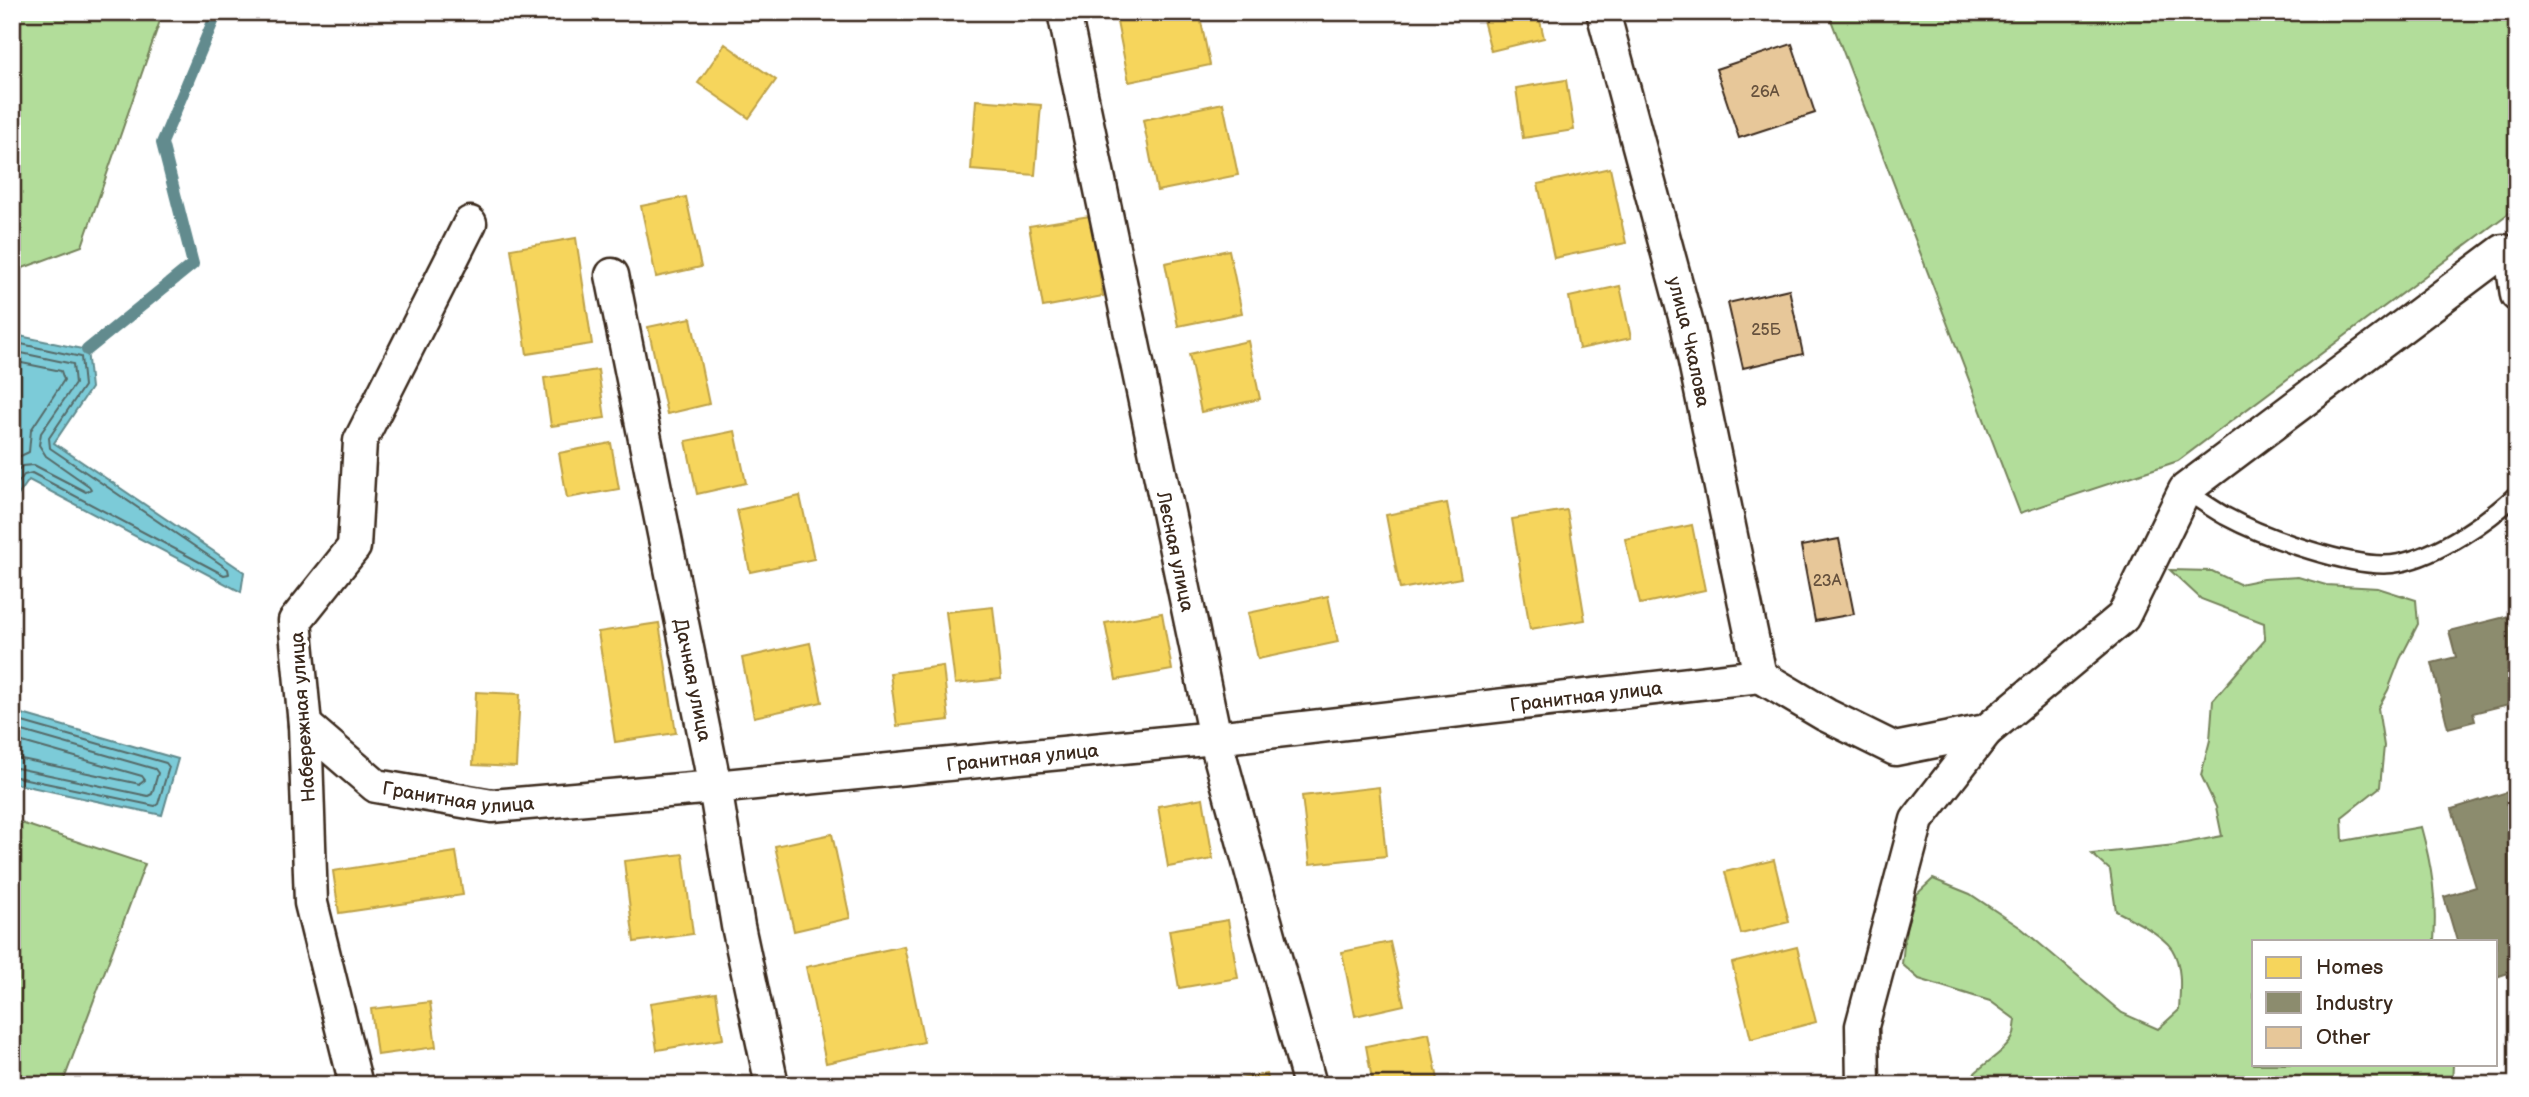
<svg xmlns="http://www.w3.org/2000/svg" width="2529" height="1097" font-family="'Balsamiq Sans',sans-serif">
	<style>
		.green { fill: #b2dd9a; stroke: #76845c; stroke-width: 2 }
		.water { fill: #7ccbd8; stroke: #628b8e; stroke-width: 2 }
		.homes { fill: #f6d55c; stroke: #bea249; stroke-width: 2 }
		.industry { fill: #8c8c6e; stroke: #746f56; stroke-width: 2 }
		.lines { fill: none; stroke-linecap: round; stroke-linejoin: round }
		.shore { stroke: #556a68; stroke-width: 2 }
		.stream { stroke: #628b8e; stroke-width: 12 }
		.building { fill: #e7c799; stroke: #3b2a1e; stroke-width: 2 }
		.service-casing { stroke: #3b2a1e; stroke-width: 21 }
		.minor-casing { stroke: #3b2a1e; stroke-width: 37 }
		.service { stroke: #fff; stroke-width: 16 }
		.minor { stroke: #fff; stroke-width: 32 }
		.labels { text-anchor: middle; stroke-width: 7; stroke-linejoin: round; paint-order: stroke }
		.number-label { font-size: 16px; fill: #66513d }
		.street-label { font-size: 19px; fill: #3b2a1e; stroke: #fff }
	</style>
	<rect width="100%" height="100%" fill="#fff"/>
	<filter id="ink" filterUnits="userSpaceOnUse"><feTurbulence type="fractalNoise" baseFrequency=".0143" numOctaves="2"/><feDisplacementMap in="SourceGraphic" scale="14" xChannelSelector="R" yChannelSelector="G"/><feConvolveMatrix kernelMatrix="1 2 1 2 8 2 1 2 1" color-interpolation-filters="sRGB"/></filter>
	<g filter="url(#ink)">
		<!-- green -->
		<path class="green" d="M12,12h151l-81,234 -70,26z
			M1828,12h689v195l-339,254 -158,52z
			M2170,570l42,1 27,13 24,-5 35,-2 28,8 52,3 38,12 2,24 -18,35 -12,31 -10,18 6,38 -4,41 -38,30 1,24 78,-14c11,40 16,73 13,114h-180v123h199l-1,21h-486c5,-15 39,-31 47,-48 2,-5 2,-12 3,-17l-26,-19 -71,-22 -17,-15 4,-37 11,-33 16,-15 37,15 51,34 101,85 36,16 21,-19c1,-19 4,-43 -7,-61 -10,-15 -40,-30 -56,-38l-6,-41 -18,-16 83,-9 47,-9 -6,-29 -15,-32 9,-35 3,-40 52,-60 -1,-17 -63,-24z
			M12,820l133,44 -83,221h-50z"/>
		<!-- water -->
		<path class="water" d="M15,335l72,15 4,38 -37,55 190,129 -3,20 -212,-112 -17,24v-166z
			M12,711l166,48 -16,56 -150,-32z"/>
		<!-- homes -->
		<path class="homes" d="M1115,12h84l11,53 -81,17z
			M1481,12h57l6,26 -53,13z
			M725,44l51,36 -27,38 -51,-35z
			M1566,80l8,50 -51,8 -7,-50z
			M976,100l65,5 -6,70 -64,-5z
			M1223,103l15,72 -81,16 -14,-71z
			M1610,168l16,75 -72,15 -16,-74z
			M686,197l15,70 -45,10 -15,-71z
			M1090,216l13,80 -60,11 -14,-81z
			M576,238l16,106 -65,10 -16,-105z
			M1229,250l13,63 -64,13 -13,-63z
			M1620,286l11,52 -52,11 -10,-52z
			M691,318l18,86 -42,10 -19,-87z
			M1248,341l12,58 -59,13 -12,-58z
			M598,370l7,48 -54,8 -7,-48z
			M735,431l11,52 -49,11 -11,-53z
			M611,443l8,46 -52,9 -8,-45z
			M800,496l14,63 -64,13 -13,-62z
			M1447,503l14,75 -61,11 -14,-74z
			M1567,510l18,110 -55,9 -18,-110z
			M1692,525l13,65 -65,14 -15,-65z
			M1328,596l10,46 -80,17 -10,-46z
			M993,607l8,72 -46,5 -9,-72z
			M1162,613l10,57 -56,10 -11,-57z
			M659,623l17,110 -61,9 -17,-110z
			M810,643l12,59 -68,15 -12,-59z
			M943,666l6,54 -52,6 -7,-53z
			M476,692l44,2 -4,73 -43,-2z
			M1379,787l7,69 -76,8 -8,-68z
			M1203,798l10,61 -45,8 -10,-61z
			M832,834l18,84 -56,13 -19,-85z
			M456,852l7,43 -124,18 -6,-42z
			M683,854l10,80 -59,8 -10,-81z
			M1774,860l15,62 -48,12 -16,-62z
			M1228,920l10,58 -59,10 -10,-58z
			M1390,942l14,63 -49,11 -13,-64z
			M904,946l20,96 -98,21 -20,-96z
			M1797,947l19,75 -65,17 -19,-76z
			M716,993l7,46 -66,11 -7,-47z
			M430,1002l6,45 -59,8 -6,-46z
			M1429,1033l10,52h-66l-7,-39z
			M1267,1074l2,11h-61z"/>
		<!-- industry -->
		<path class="industry" d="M2517,614v88l-44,11 2,8 -27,7 -16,-65 24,-6 -7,-26z
			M2517,789v26l-4,1 4,12v142l-21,7v-36h-39l-13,-44 32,-10 -24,-78z"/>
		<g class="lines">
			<!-- shore -->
			<path class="shore" d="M12,342l69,15 3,29 -35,52 1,10 178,121 1,5 -5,1 -192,-102 -8,2 -12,16
				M12,351l61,13 2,20 -34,49 -2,12 7,11 43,30 2,3 -5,3 -52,-27 -12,1 -10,10
				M12,361l49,10 3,9 -33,50 -2,22 -17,8
				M12,719l154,44 3,4 -11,37 -3,2 -143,-30
				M12,728l143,41 3,4 -6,21 -4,2 -136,-29
				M12,739l130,37 3,4 -5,4 -128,-27"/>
			<!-- stream -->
			<path class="stream" d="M87,350l106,-86 -31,-121 55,-131"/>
		</g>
		<!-- building -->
		<path class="building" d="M1792,44l23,69 -76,25 -23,-69z
			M1789,289l14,65 -60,14 -15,-65z
			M1839,539l15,75 -39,7 -14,-75z"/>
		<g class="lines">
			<defs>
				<path id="service" d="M2185,490c13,9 26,18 40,26 37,20 133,56 174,47 40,-8 88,-41 118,-69"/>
				<g id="minor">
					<path id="s1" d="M1064,12l151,726 95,347"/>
					<path id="s2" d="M1603,12l85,316 72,348"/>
					<path id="s3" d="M612,275l103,512 23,139 34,159"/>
					<path d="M1760,676l66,39 69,34 91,-18 137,-114 62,-127 318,-239 10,17 4,27"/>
					<path id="s4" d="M305,725l71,61 116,20 223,-19 500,-49 545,-62"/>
					<path d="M356,1085l-45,-182 -6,-178 -10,-104 59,-74 6,-106 110,-218"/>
					<path d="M1863,1085l-1,-59 55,-206 69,-89"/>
				</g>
			</defs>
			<!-- service casing -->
			<use href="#service" class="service-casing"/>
			<!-- minor casing -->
			<use href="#minor" class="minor-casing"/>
			<!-- service -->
			<use href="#service" class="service"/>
			<!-- minor -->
			<use href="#minor" class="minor"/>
		</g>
	</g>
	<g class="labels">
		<!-- number labels -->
		<g class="number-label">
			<text x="1765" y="97">26А</text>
			<text x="1766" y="335">25Б</text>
			<text x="1827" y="586">23А</text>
		</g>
		<!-- street labels -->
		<g class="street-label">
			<text dy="7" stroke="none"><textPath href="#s2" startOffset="341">улица Чкалова</textPath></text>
			<text dy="7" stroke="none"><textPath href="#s1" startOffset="551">Лесная улица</textPath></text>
			<text dy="7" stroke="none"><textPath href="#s3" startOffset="413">Дачная улица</textPath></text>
			<text dy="7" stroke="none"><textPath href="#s4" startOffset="1311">Гранитная улица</textPath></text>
			<text transform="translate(302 717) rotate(-94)" y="7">Набережная улица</text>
			<text dy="7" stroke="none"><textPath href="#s4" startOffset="744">Гранитная улица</textPath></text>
			<text dy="7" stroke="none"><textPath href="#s4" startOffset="177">Гранитная улица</textPath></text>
		</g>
	</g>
	<!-- margin -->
	<rect width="2529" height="1097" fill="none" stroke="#fff" stroke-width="42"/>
	<rect x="21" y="21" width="2487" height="1055" fill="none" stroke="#3b2a1e" stroke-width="2.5" filter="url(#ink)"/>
	<!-- legend -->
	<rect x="2252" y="940" width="245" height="126" fill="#ffffff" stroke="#b1aaa5" stroke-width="2"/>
	<rect x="2266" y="957" width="35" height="21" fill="#f6d55c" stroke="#b1aaa5" stroke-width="2"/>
	<text x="2316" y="974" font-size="21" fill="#3b2a1e">Homes</text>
	<rect x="2266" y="992" width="35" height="21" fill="#8c8c6e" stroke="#b1aaa5" stroke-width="2"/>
	<text x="2316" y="1010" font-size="21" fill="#3b2a1e">Industry</text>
	<rect x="2266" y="1027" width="35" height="21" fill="#e7c799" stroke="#b1aaa5" stroke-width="2"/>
	<text x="2316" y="1044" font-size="21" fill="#3b2a1e">Other</text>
</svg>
